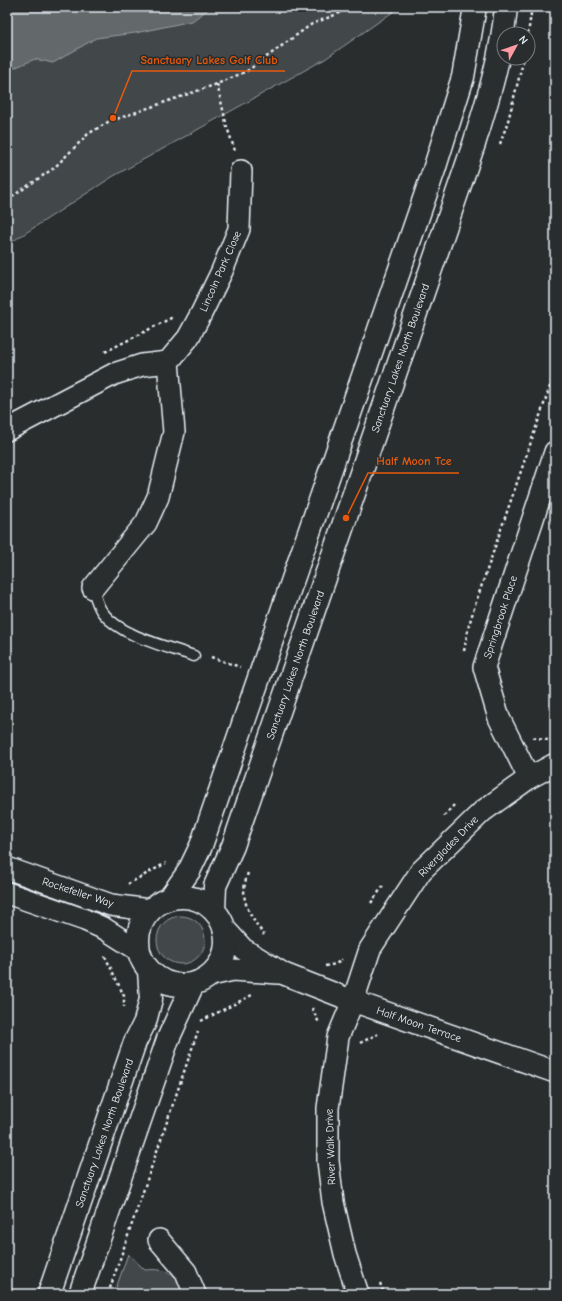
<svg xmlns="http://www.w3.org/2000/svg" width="562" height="1301" font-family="'Comic Neue',sans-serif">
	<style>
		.green { fill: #424648; stroke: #959ca0 }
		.water { fill: #63686b; stroke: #989fa3 }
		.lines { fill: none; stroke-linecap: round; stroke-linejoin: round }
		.lane-casing { stroke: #e8f1f8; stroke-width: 13 }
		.street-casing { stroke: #e8f1f8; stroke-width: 24 }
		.secondary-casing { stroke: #e8f1f8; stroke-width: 25 }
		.path { stroke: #e8f1f8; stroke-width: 2.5; stroke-dasharray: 3 3; stroke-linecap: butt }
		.lane { stroke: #2a2d2e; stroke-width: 10 }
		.street { stroke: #2a2d2e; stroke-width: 21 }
		.secondary { stroke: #2a2d2e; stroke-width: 22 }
		.labels { text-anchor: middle; stroke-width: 3; stroke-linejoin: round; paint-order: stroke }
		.street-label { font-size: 11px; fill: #e8f1f8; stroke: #2a2d2e }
		.leader { fill: none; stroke: #e8590c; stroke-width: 1.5 }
		.callout-dot { fill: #e8590c; stroke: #2a2d2e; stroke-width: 1.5 }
		.callout-label { font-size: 12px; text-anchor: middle; font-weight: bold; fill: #e8590c; stroke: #2a2d2e; stroke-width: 3; stroke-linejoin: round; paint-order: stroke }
	</style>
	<rect width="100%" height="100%" fill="#2a2d2e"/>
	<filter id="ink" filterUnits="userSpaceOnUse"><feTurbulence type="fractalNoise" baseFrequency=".025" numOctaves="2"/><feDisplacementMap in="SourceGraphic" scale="8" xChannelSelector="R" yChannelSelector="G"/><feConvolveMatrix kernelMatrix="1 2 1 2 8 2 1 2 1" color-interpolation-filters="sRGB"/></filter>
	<g filter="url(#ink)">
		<!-- green -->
		<path class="green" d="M7,7h393l-75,52 -213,118 -105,68z
			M157 940a24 24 0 1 1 48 0a24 24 0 1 1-48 0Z
			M128,1254l17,16c20,-2 34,3 39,24h-70z"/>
		<!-- water -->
		<path class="water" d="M7,7h204l-19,14 -57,12 -39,5 -43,25 -18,-4 -28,12z"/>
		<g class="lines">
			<defs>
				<path id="lane" d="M93,588c2,8 4,18 10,25 19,24 63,33 91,43"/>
				<path id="street" d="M168,362l20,-24 13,-24 21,-43 17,-42 2,-58
					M7,430l107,-56 28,-9 26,-3 6,70 -16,65 -12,26 -53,65
					M529,778l-30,-60 -15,-51 71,-215
					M7,868l104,37 38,5
					M7,893l78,27 20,9 33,21
					M224,928l19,21 41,25 69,27 202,71
					M211,975l22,-5 45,3
					M159,1240l27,32 9,22
					M358,1294l-13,-40 -12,-52 -5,-41v-53l10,-71 15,-36 17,-52 51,-78 62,-60 46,-33 26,-14"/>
				<path id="secondary" d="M138 941a44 44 0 1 1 88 0a44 44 0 1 1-88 0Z
					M170,898l19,-27 12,-25 233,-676 29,-93 12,-70
					M214,910l1,-24 18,-40 241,-702c14,-45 28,-90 32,-137
					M49,1294l86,-252 10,-20 6,-23 -2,-28
					M80,1294l88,-255 25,-55"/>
			</defs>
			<!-- lane casing -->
			<use href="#lane" class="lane-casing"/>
			<!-- street casing -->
			<use href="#street" class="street-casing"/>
			<!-- secondary casing -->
			<use href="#secondary" class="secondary-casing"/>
			<!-- path -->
			<path class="path" d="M528,34l4,-27
				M217,84l10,43 8,24
				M500,144l8,-23 16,-63
				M7,200l47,-32 34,-34 20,-12 109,-38 30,-13 65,-47 43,-17
				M105,352l68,-35
				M464,651l5,-26 6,-20 80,-233
				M211,657l29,10
				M533,738c8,-1 13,4 22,1
				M444,816l10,-11
				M248,873c-10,26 1,41 16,62
				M128,884l38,-21
				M371,903l12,-17
				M105,956l19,40v11
				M325,966l11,-2 6,-5
				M312,1008l7,15
				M201,1021l53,-27
				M360,1043l18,-9
				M380,1283l4,11
				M108,1294l90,-263"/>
			<!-- lane -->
			<use href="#lane" class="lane"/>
			<!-- street -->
			<use href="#street" class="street"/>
			<!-- secondary -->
			<use href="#secondary" class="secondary"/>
		</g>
	</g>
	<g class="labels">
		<!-- street labels -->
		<g class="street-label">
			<text transform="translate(220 271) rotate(-66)" y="4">Lincoln Park Close</text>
			<text transform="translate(400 358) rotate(-71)" y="4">Sanctuary Lakes North Boulevard</text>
			<text transform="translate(500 617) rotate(-72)" y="4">Springbrook Place</text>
			<text transform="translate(295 665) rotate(-71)" y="4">Sanctuary Lakes North Boulevard</text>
			<text transform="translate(448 846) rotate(-46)" y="4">Riverglades Drive</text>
			<text transform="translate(78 892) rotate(18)" y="4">Rockefeller Way</text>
			<text transform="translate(419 1024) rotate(19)" y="4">Half Moon Terrace</text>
			<text transform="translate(104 1133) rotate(-71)" y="4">Sanctuary Lakes North Boulevard</text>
			<text transform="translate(330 1147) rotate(-92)" y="4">River Walk Drive</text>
		</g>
	</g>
	<!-- callouts -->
	<path class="leader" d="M113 118L132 71H285M346 518L368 473H459"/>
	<g class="callout-dot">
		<circle cx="113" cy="118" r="4"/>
		<circle cx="346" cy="518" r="4"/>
	</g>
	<g class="callout-label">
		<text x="209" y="64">Sanctuary Lakes Golf Club</text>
		<text x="414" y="465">Half Moon Tce</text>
	</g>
	<!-- margin -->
	<rect width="562" height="1301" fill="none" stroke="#2a2d2e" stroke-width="24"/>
	<rect x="12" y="12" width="538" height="1277" fill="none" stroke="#e8f1f8" stroke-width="1.5" filter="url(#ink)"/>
	<!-- north arrow -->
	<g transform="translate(516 46) rotate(50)"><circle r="19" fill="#2a2d2e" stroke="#767b7f"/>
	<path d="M0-3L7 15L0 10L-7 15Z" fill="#ff9aa2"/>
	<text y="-6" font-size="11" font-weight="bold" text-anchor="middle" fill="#e8f1f8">N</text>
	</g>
</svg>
